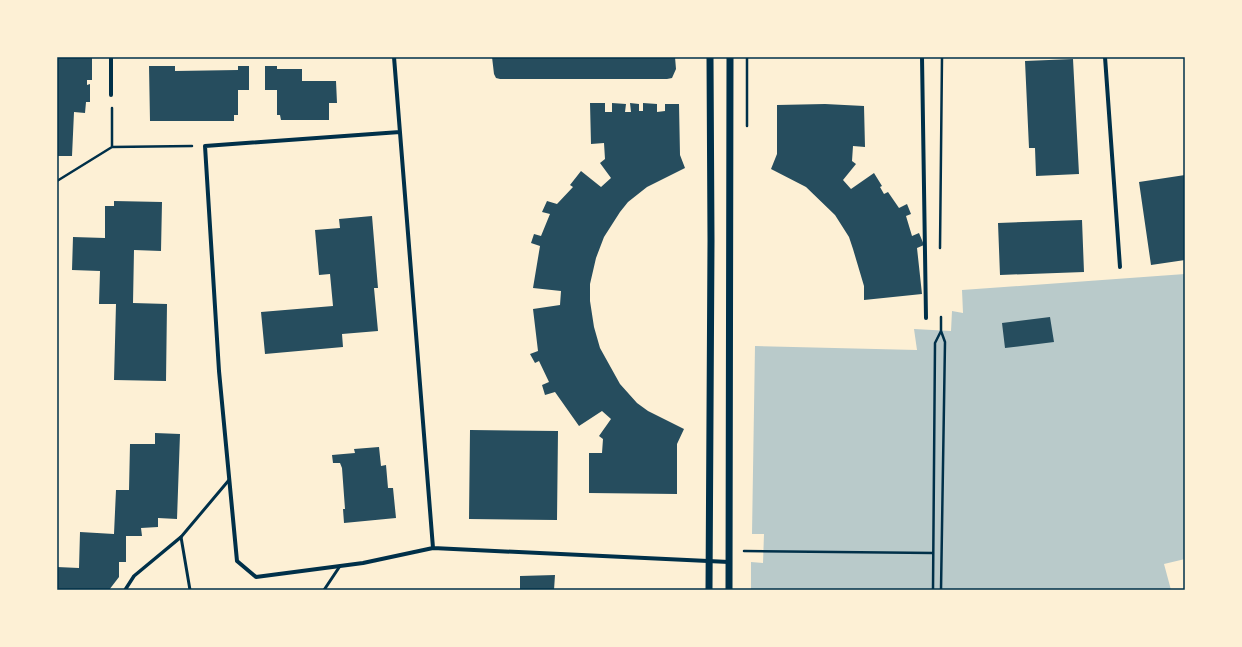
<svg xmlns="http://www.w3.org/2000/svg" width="1242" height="647" font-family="'Public Sans',sans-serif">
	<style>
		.green { fill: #b9caca }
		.building { fill: #264d5e }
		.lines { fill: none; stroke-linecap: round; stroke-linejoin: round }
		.path { stroke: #003049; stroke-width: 2.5 }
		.service { stroke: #003049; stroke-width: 3 }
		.pedestrian { stroke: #003049; stroke-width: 3.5 }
		.minor { stroke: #003049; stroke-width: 4 }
		.tertiary { stroke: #003049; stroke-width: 7 }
		.neatline { fill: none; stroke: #003049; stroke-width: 1.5 }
	</style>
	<rect width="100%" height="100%" fill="#fdf0d5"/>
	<!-- green -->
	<path class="green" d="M1185,274v285l-21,5 7,26h-420v-28l12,1 1,-29h-12l3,-188 162,4 -3,-21 37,2 1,-20 11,2 -1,-23z"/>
	<!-- building -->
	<path class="building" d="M57,57h35v23h-5v5l3,-1v18h-4l-1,11 -11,-1 -2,44h-15z
		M492,57h183l1,12 -4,9 -5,1h-167l-4,-1 -2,-4z
		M1073,59l6,115 -43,2 -1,-28h-6l-4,-87z
		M149,66h26v5l63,-1v-4h11v24h-11v25h-4v6h-84z
		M265,66h12v3h25v12h34l1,22h-8v17h-48l-1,-5h-3v-25h-12z
		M590,103h15v9h7v-9l14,1 -1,8h6l-1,-9 9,1v7h4v-8l14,1v8l8,-1v-7h14l1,51 5,13 -38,19 -19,15 -8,10 -16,25 -8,21 -6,26v17l4,26 6,21 20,36 17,19 11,8 36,18 -7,15v50l-88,-1v-40h13l1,-14 -4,-3 12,-17 -9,-8 -23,15 -24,-34 -10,3 -3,-10 7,-3 -10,-21 -4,2 -5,-9 8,-3 -5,-42 27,-4 1,-14 -28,-3 7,-42 -9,-3 3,-9 7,2 9,-22 -8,-2 5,-11 10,3 16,-17 -3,-2 11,-14 20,16 10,-9 -11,-15 5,-4 -1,-16 -13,1z
		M825,104l39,2 1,41 -12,-1 -1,15 4,3 -13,16 8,9 23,-16 8,13 -2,1 4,7 4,-2 11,16 8,-4 4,10 -5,2 6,20 7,-3 5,12 -7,3 5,46 -58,6v-14l-11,-37 -4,-12 -14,-22 -29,-28 -35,-18 6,-15v-49z
		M1185,175v85l-34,5 -12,-83z
		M114,201l48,1 -1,49 -27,-1 -1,53 34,1 -1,77 -52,-1 2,-76h-17l1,-33 -28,-1 1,-33 32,1v-32h9z
		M372,216l6,72h-4l4,43 -36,3 1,13 -78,7 -4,-42 72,-6 -3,-32 -11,1 -4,-45 25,-2 -1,-9z
		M1082,220l2,52 -84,3 -2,-52z
		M1050,317l4,25 -49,6 -3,-25z
		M470,430l88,1 -1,89 -88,-1z
		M155,433l25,1 -3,85 -19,-1v9l-17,1 1,8h-16v26h-7v15l-10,13h-52v-23l22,1 1,-36 34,2 2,-44h13l1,-46h25z
		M379,447l2,19 5,-1 2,23h5l3,30 -52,5 -1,-14h2l-3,-41 -2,-5h-7l-1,-8 23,-2 -1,-4z
		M555,575l-1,15h-34v-14z"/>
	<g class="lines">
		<!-- path -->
		<path class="path" d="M112,108v39l80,-1
			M747,126v-69
			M57,181l55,-34
			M940,248l2,-191
			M941,317v14l4,11 -4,248
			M744,551l189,2
			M933,590l2,-247 6,-12"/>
		<!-- service -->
		<path class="service" d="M190,590l-9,-53 48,-57
			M324,590l16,-24"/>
		<!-- pedestrian -->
		<path class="pedestrian" d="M125,590l9,-14 47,-39"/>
		<!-- minor -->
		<path class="minor" d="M394,57l39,491
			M922,57l4,261
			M1105,57l15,210
			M111,95v-38
			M400,132l-195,14 14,225 18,190 19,16 107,-14 70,-15 296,14"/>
		<!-- tertiary -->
		<path class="tertiary" d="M709,590l2,-349 -1,-184
			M729,590l1,-533"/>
	</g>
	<!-- border -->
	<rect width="1242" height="647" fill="none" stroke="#fdf0d5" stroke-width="116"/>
	<rect x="58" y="58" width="1126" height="531" class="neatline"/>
</svg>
